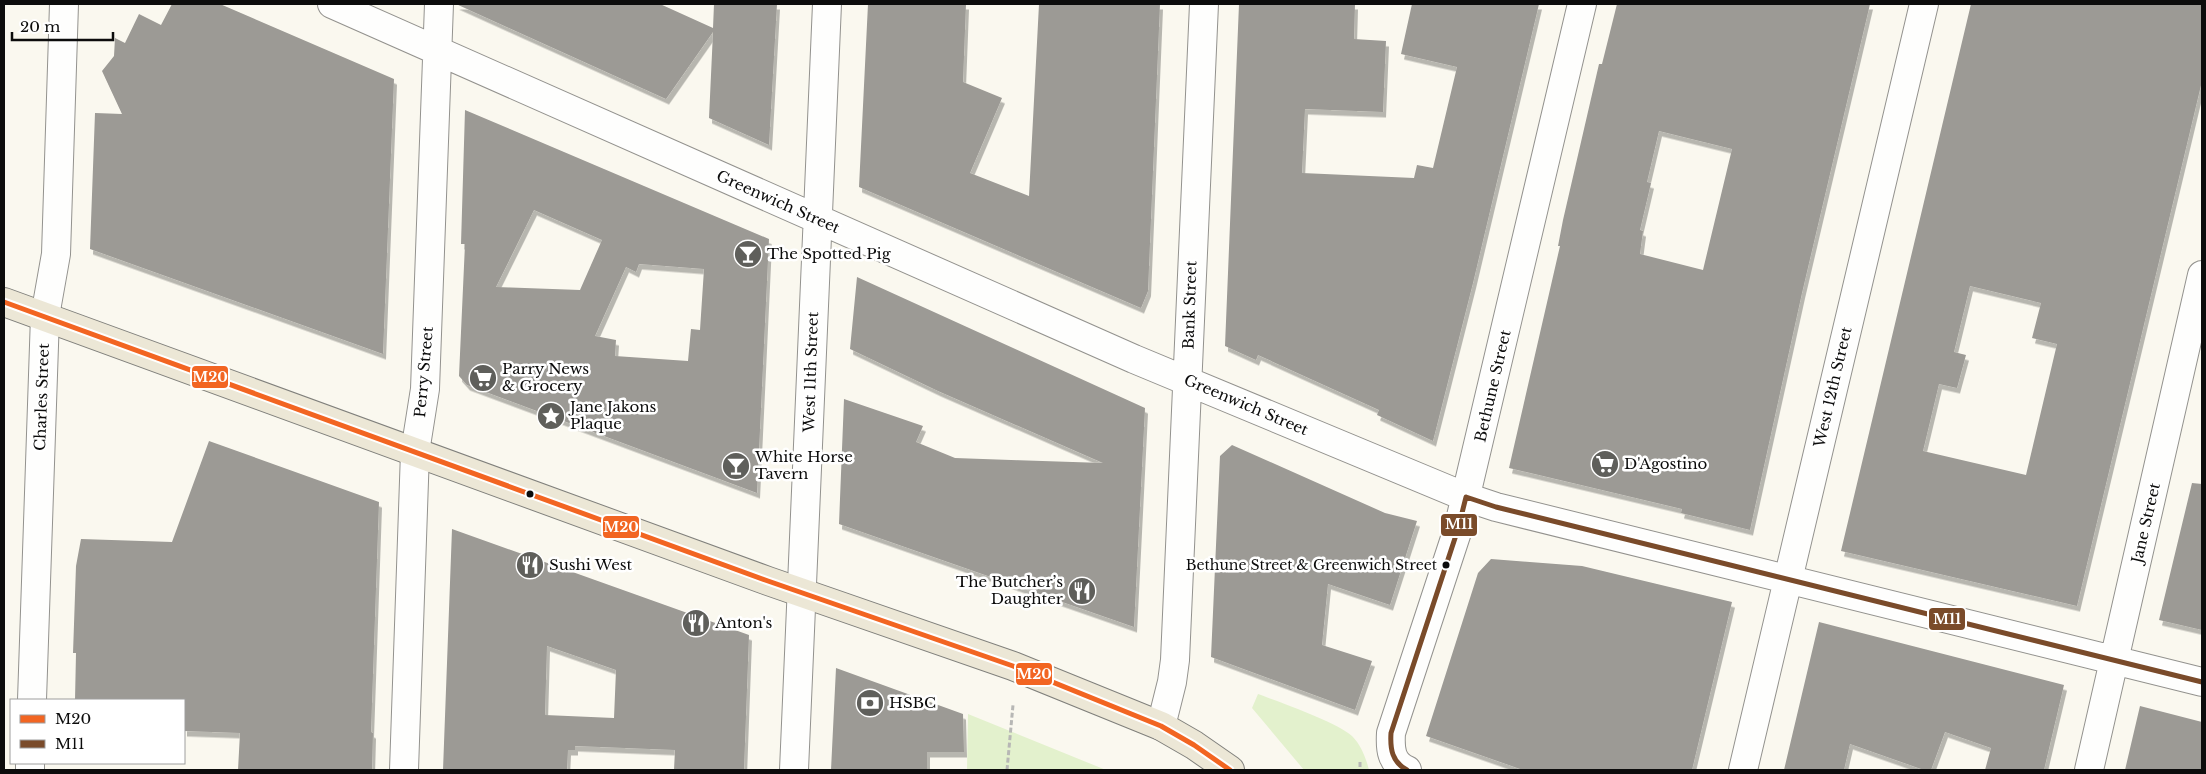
<svg xmlns="http://www.w3.org/2000/svg" width="2206" height="774" font-family="'Libre Baskerville',serif">
	<style>
		.green { fill: #e3f1cd }
		.building { fill: #9c9a95; fill-rule: evenodd; filter: url(#shadow) }
		.lines { fill: none; stroke-linecap: round; stroke-linejoin: round }
		.minor-casing { stroke: #93928e; stroke-width: 30 }
		.major-casing { stroke: #80807c; stroke-width: 30 }
		.path { stroke: #b7b7b5; stroke-width: 3; stroke-dasharray: 5 2.5; stroke-linecap: butt }
		.minor { stroke: #fefefd; stroke-width: 28 }
		.major { stroke: #ece7d6; stroke-width: 28 }
		.bus-1-casing { stroke: #fff; stroke-width: 9 }
		.bus-2-casing { stroke: #fff; stroke-width: 9 }
		.bus-1 { stroke: #f26522; stroke-width: 5 }
		.bus-2 { stroke: #7a4b2a; stroke-width: 5 }
		.bus-dot { fill: #0c0c0c; stroke: #fff; stroke-width: 2 }
		.labels { text-anchor: middle; stroke-width: 5; stroke-linejoin: round; paint-order: stroke }
		.bus-label { font-size: 14px; fill: #0c0c0c; stroke: #fff; text-anchor: end }
		.street-label { font-size: 15px; fill: #0c0c0c; stroke: #fff }
		.poi-label { font-size: 15px; fill: #0c0c0c; stroke: #fff; text-anchor: start }
		.line-badge { stroke: #fff; stroke-width: 2 }
		.badge-label { font-size: 14px; text-anchor: middle; font-weight: bold; fill: #fff }
	</style>
	<defs>
		<filter id="shadow"><feDropShadow dx="3" dy="5.5" stdDeviation="0" flood-color="#0004"/></filter>
	</defs>
	<rect width="100%" height="100%" fill="#faf8ef"/>
	<!-- green -->
	<path class="green" d="M1258,694c21,8 79,28 94,42 9,9 14,22 17,34h-65l-52,-62z
		M968,714l138,56h-139z"/>
	<!-- building -->
	<path class="building" d="M172,4h48l174,75 -11,275 -293,-105 5,-136 27,1 -20,-43 12,-15 1,-18 10,5 14,-29 22,11z
		M456,4h204l53,24 1,-24h63l-8,141 -60,-27 4,-86 -47,67z
		M868,4h98l-3,78 39,16 -32,75 59,23 10,-192h121l-12,287 -7,17 -282,-121z
		M1239,4h116l-1,35 32,2 -3,71 -78,-3 -3,64 112,5 3,-13 16,3 24,-101 -56,-13 11,-50h127l-66,279 -40,158 -56,-26 2,-5 -121,-55 -2,5 -31,-14z
		M1617,4h253l-68,289 -52,237 -69,-17 1,-4 -173,-41 51,-222h-2l5,-26 36,-156h3zM1659,131l73,18 -29,121 -63,-16 3,-23 -3,-1 11,-47 -4,-1z
		M1971,4h231v77l-125,525 -236,-55zM1970,286l71,17 -9,35 25,6 -31,131 -103,-24 16,-67 18,4 9,-33 -12,-3z
		M465,110l304,129 -12,254 -290,-108 -8,-9 6,-132h-4zM534,210l68,30 -22,50 -84,-3zM639,264l65,5 -4,61 -9,-1 -3,32 -73,-5 1,-16 -21,-4 31,-69 10,5z
		M857,277l288,131 -11,219 -295,-103 5,-125 79,27 -7,16 39,16 148,5 -165,-72 -88,-42z
		M209,441l170,61 -8,230 2,1 -1,37h-134l2,-37 -56,-2v-31h-109l1,-47h-3l3,-87 5,-27 91,3z
		M1232,445l153,68 32,8 -27,84 -62,-21 -6,61 50,16 -17,49 -144,-53 9,-201z
		M2192,483l10,1v146l-43,-10z
		M452,529l297,106 -5,135h-70l1,-20 -100,-4v4h-7l-1,20h-124zM547,646l69,24 -2,48 -69,-3z
		M1491,559l91,7 150,36 -40,168h-169l-97,-34 52,-163z
		M1819,622l245,63 -20,85h-59l6,-22 -46,-16 -14,38h-7l-74,-26 -6,26h-60z
		M836,668l127,46 1,38h-37v18h-96z
		M2140,706l62,16v48h-77z"/>
	<g class="lines">
		<defs>
			<path id="minor" d="M332,4l802,355 332,138 30,10 706,175
				M32,700l13,-384 11,-62 8,-250
				M1161,726l11,-44 3,-22 29,-656
				M30,770v-7
				M404,770l11,-318 10,-63 14,-385
				M794,770l33,-766
				M1407,770c-16,-7 -17,-21 -16,-37l67,-204 124,-525
				M1743,770l181,-766
				M2089,770l113,-495"/>
			<path id="major" d="M4,302l764,279 245,85 148,60 33,19 36,25"/>
		</defs>
		<!-- minor casing -->
		<use href="#minor" class="minor-casing"/>
		<!-- major casing -->
		<use href="#major" class="major-casing"/>
		<!-- path -->
		<path class="path" d="M1360,762v8
			M1007,770l6,-65"/>
		<!-- minor -->
		<use href="#minor" class="minor"/>
		<!-- major -->
		<use href="#major" class="major"/>
		<defs>
			<path id="bus-1" d="M4,302l764,279 245,85 148,60 33,19 36,25"/>
			<path id="bus-2" d="M1407,770c-15,-8 -17,-21 -16,-37l67,-204 8,-32 30,10 706,175"/>
		</defs>
		<!-- bus-1 casing -->
		<use href="#bus-1" class="bus-1-casing"/>
		<!-- bus-2 casing -->
		<use href="#bus-2" class="bus-2-casing"/>
		<!-- bus-1 -->
		<use href="#bus-1" class="bus-1"/>
		<!-- bus-2 -->
		<use href="#bus-2" class="bus-2"/>
	</g>
	<!-- icons -->
	<defs>
		<symbol id="bar-disc" viewBox="-11 -11 22 22"><circle r="9.5" fill="#5f5f5b" stroke="#fff"/><path d="M-6-5H6L.8 .8V4.5H3.5V6h-7V4.5H-.8V.8Z" fill="#fff"/></symbol>
		<symbol id="supermarket-disc" viewBox="-11 -11 22 22"><circle r="9.5" fill="#5f5f5b" stroke="#fff"/><path d="M-6-5.5h2.5l.6 2H6L4.5 2H-2.5L-4.4-4H-6ZM-1.5 3.2a1.3 1.3 0 1 0 .1 0ZM3 3.2a1.3 1.3 0 1 0 .1 0Z" fill="#fff"/></symbol>
		<symbol id="sight-disc" viewBox="-11 -11 22 22"><circle r="9.5" fill="#5f5f5b" stroke="#fff"/><path d="M0-6L1.8-2.2L6-1.7L2.9 1.2L3.7 5.4L0 3.3L-3.7 5.4L-2.9 1.2L-6-1.7L-1.8-2.2Z" fill="#fff"/></symbol>
		<symbol id="restaurant-disc" viewBox="-11 -11 22 22"><circle r="9.5" fill="#5f5f5b" stroke="#fff"/><path d="M-5-6h1v4h1v-4h1v4h1v-4h1v5L-1.5 .5V6h-2V.5L-5-1ZM5-6V6H3V1.5H1.5Q1.5-4 5-6Z" fill="#fff"/></symbol>
		<symbol id="bank-disc" viewBox="-11 -11 22 22"><circle r="9.5" fill="#5f5f5b" stroke="#fff"/><path d="M-6-4H6V4H-6ZM0-2.3a2.3 2.3 0 1 0 0 4.6a2.3 2.3 0 1 0 0-4.6Z" fill="#fff"/></symbol>
	</defs>
	<g fill-rule="evenodd">
		<use href="#bar-disc" x="732" y="238" width="32" height="32"/>
		<use href="#supermarket-disc" x="467" y="362" width="32" height="32"/>
		<use href="#sight-disc" x="535" y="400" width="32" height="32"/>
		<use href="#supermarket-disc" x="1589" y="448" width="32" height="32"/>
		<use href="#bar-disc" x="720" y="450" width="32" height="32"/>
		<use href="#restaurant-disc" x="514" y="549" width="32" height="32"/>
		<use href="#restaurant-disc" x="1066" y="575" width="32" height="32"/>
		<use href="#restaurant-disc" x="680" y="607" width="32" height="32"/>
		<use href="#bank-disc" x="854" y="687" width="32" height="32"/>
	</g>
	<!-- markers -->
	<g class="bus-dot">
		<circle cx="530" cy="494" r="4.5"/>
		<circle cx="1446" cy="565" r="4.5"/>
	</g>
	<g class="labels">
		<!-- bus labels -->
		<g class="bus-label">
			<text x="1437" y="570">Bethune Street &amp; Greenwich Street</text>
		</g>
		<!-- street labels -->
		<g class="street-label">
			<text transform="translate(778 202) rotate(24)" y="5">Greenwich Street</text>
			<text transform="translate(1190 305) rotate(-88)" y="5">Bank Street</text>
			<text transform="translate(424 372) rotate(-85)" y="5">Perry Street</text>
			<text transform="translate(811 372) rotate(-88)" y="5">West 11th Street</text>
			<text transform="translate(1493 386) rotate(-77)" y="5">Bethune Street</text>
			<text transform="translate(1833 387) rotate(-77)" y="5">West 12th Street</text>
			<text transform="translate(42 397) rotate(-88)" y="5">Charles Street</text>
			<text transform="translate(1246 405) rotate(23)" y="5">Greenwich Street</text>
			<text transform="translate(2146 523) rotate(-77)" y="5">Jane Street</text>
		</g>
		<!-- poi labels -->
		<g class="poi-label">
			<text x="767" y="259">The Spotted Pig</text>
			<text x="502" y="374">Parry News<tspan x="502" dy="17">&amp; Grocery</tspan></text>
			<text x="570" y="412">Jane Jakons<tspan x="570" dy="17">Plaque</tspan></text>
			<text x="755" y="462">White Horse<tspan x="755" dy="17">Tavern</tspan></text>
			<text x="1624" y="469">D'Agostino</text>
			<text x="549" y="570">Sushi West</text>
			<text x="1063" y="587" text-anchor="end">The Butcher’s<tspan x="1063" dy="17">Daughter</tspan></text>
			<text x="715" y="628">Anton's</text>
			<text x="889" y="708">HSBC</text>
		</g>
	</g>
	<g class="line-badge">
		<rect x="191" y="365" width="38" height="24" rx="5" fill="#f26522"/>
		<rect x="1440" y="513" width="38" height="24" rx="5" fill="#7a4b2a"/>
		<rect x="602" y="515" width="38" height="24" rx="5" fill="#f26522"/>
		<rect x="1928" y="607" width="38" height="24" rx="5" fill="#7a4b2a"/>
		<rect x="1015" y="662" width="38" height="24" rx="5" fill="#f26522"/>
	</g>
	<g class="badge-label">
		<text x="210" y="382">M20</text>
		<text x="1459" y="529">M11</text>
		<text x="621" y="532">M20</text>
		<text x="1947" y="624">M11</text>
		<text x="1034" y="679">M20</text>
	</g>
	<!-- border -->
	<rect width="2206" height="774" fill="none" stroke="#0c0c0c" stroke-width="10"/>
	<!-- legend -->
	<rect x="10" y="699" width="175" height="65" fill="#ffffff" stroke="#9e9e9e"/>
	<rect x="20" y="715" width="25" height="8" fill="#f26522" stroke="#9e9e9e"/>
	<text x="55" y="724" font-size="15" fill="#0c0c0c">M20</text>
	<rect x="20" y="740" width="25" height="8" fill="#7a4b2a" stroke="#9e9e9e"/>
	<text x="55" y="749" font-size="15" fill="#0c0c0c">M11</text>
	<!-- scale -->
	<path d="M12 32v8h101v-8" fill="none" stroke="#0c0c0c" stroke-width="2.5"/>
	<text x="20" y="32" font-size="15" fill="#0c0c0c" stroke="#ffffff" stroke-width="4" paint-order="stroke">20 m</text>
</svg>
